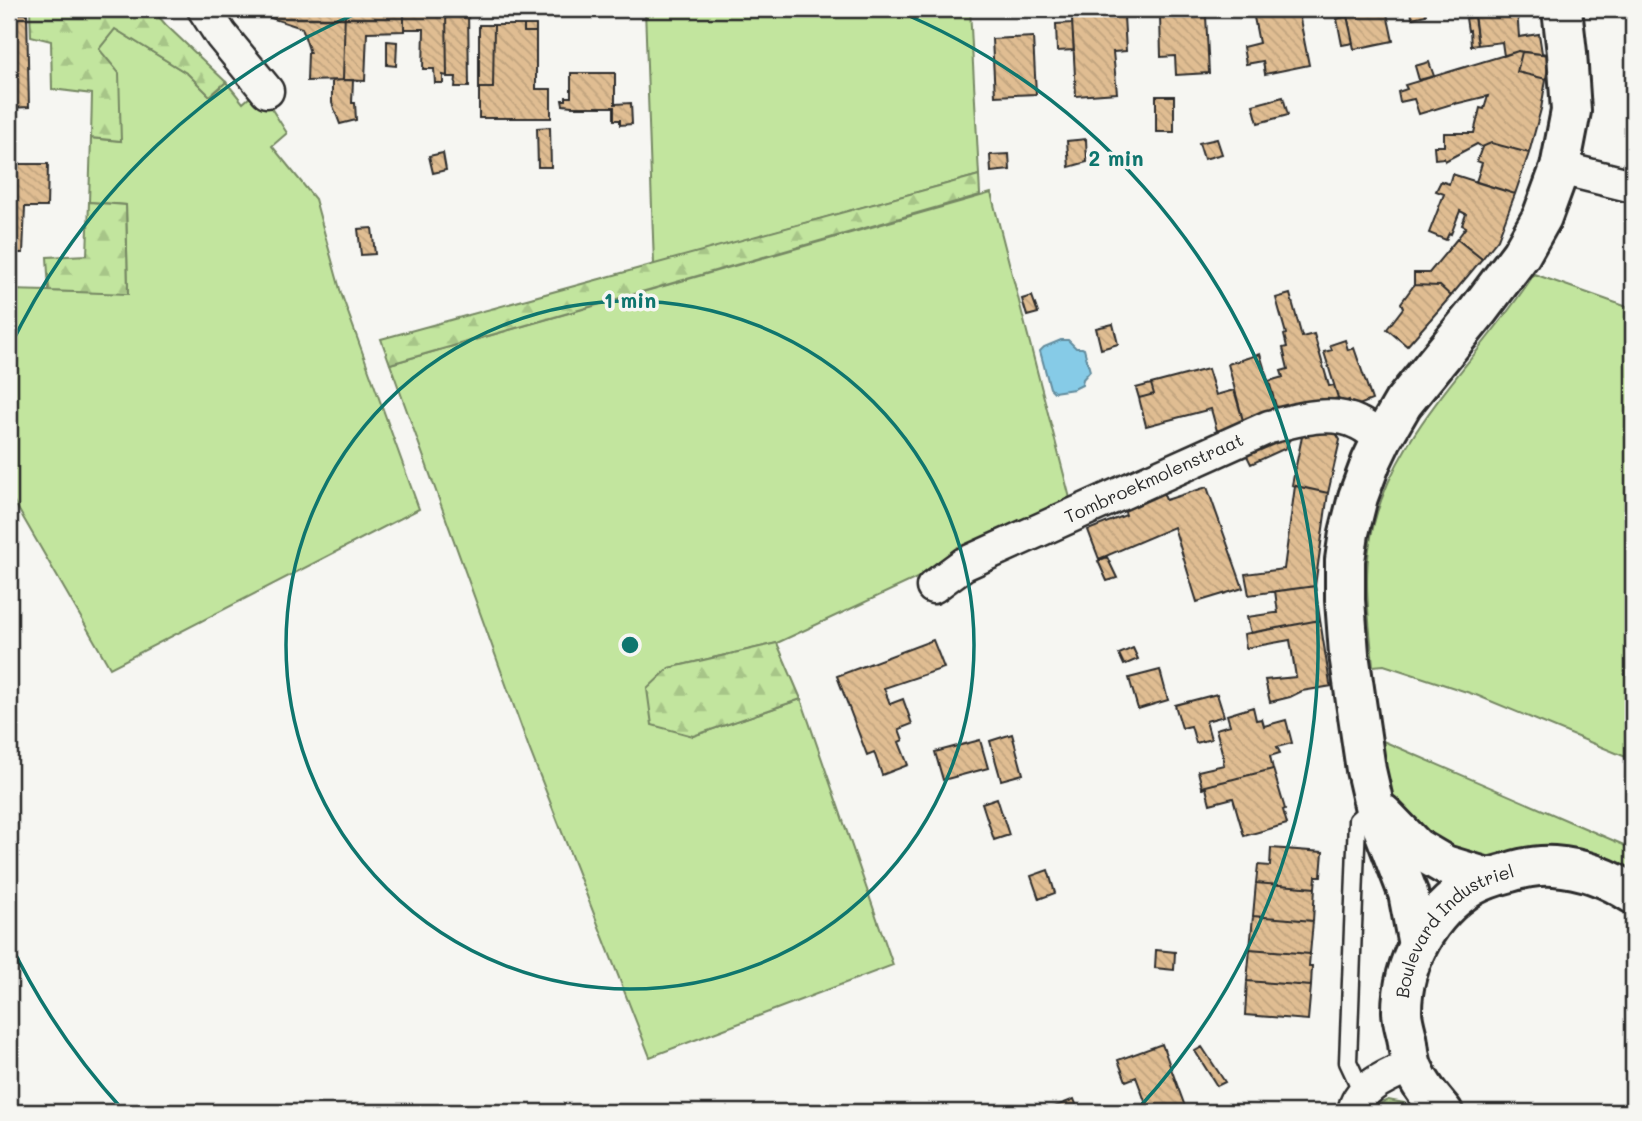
<svg xmlns="http://www.w3.org/2000/svg" width="1642" height="1121" font-family="Mali,sans-serif">
	<style>
		.green { fill: #c2e59e; stroke: #768864; stroke-width: 2 }
		.forest { fill: url(#forest-firs); stroke: #768864; stroke-width: 2 }
		.water { fill: #86cbe7; stroke: #628b9c; stroke-width: 2 }
		.building { fill: url(#building-back-hatch); stroke: #2b2b2b; stroke-width: 2 }
		.lines { fill: none; stroke-linecap: round; stroke-linejoin: round }
		.lane-casing { stroke: #2b2b2b; stroke-width: 21 }
		.street-casing { stroke: #2b2b2b; stroke-width: 37 }
		.secondary-casing { stroke: #2b2b2b; stroke-width: 44 }
		.lane { stroke: #f6f6f2; stroke-width: 16 }
		.street { stroke: #f6f6f2; stroke-width: 32 }
		.secondary { stroke: #f6f6f2; stroke-width: 38 }
		.ring { fill: none; stroke: #0f766e; stroke-width: 3.5 }
		.labels { text-anchor: middle; stroke-width: 7; stroke-linejoin: round; paint-order: stroke }
		.street-label { font-size: 18px; fill: #2b2b2b; stroke: #f6f6f2 }
		.centre { fill: #0f766e; stroke: #f6f6f2; stroke-width: 3.5 }
		.ring-label { font-size: 21px; text-anchor: middle; font-weight: bold; fill: #0f766e; stroke: #f6f6f2; stroke-width: 7; stroke-linejoin: round; paint-order: stroke }
	</style>
	<defs>
		<pattern id="forest-firs" width="22" height="20" patternUnits="userSpaceOnUse" patternTransform="scale(1.75)"><rect width="22" height="20" fill="#c2e59e"/><path d="M5 1l3.5 6h-7zM16 11l3.5 6h-7z" fill="#a7c588"/></pattern>
		<pattern id="building-back-hatch" width="6" height="6" patternUnits="userSpaceOnUse" patternTransform="scale(1.75)"><rect width="6" height="6" fill="#e0bd92"/><path d="M-1 5l2 2M0 0l6 6M5-1l2 2" fill="none" stroke="#c0a37e"/></pattern>
	</defs>
	<rect width="100%" height="100%" fill="#f6f6f2"/>
	<filter id="ink" filterUnits="userSpaceOnUse"><feTurbulence type="fractalNoise" baseFrequency=".0143" numOctaves="2"/><feDisplacementMap in="SourceGraphic" scale="14" xChannelSelector="R" yChannelSelector="G"/><feConvolveMatrix kernelMatrix="1 2 1 2 8 2 1 2 1" color-interpolation-filters="sRGB"/></filter>
	<g filter="url(#ink)">
		<!-- green -->
		<path class="green" d="M645,9h325l9,166 -325,90z
			M115,29l73,45 22,22 16,-14 17,21 16,-14 28,44 -15,13 43,53 26,94 78,216 -309,159 -101,-175v-203l119,3 -2,-88 -37,-3 2,-64 30,3 -22,-92z
			M991,193l81,313 -295,137 -108,25 24,68 108,-37 92,266 -243,92 -121,-309 -139,-384z
			M1534,274l99,35v451l-157,-65 -92,-30 -11,1c-3,-38 -9,-79 -4,-117 15,-111 108,-185 165,-275z
			M1383,741l250,108v22l-34,-14 -119,6 -36,-7 -57,-61 -6,-43z
			M1388,1100l16,3 8,9h-44l3,-5z"/>
		<!-- forest -->
		<path class="forest" d="M30,9h122l14,16 60,57 -16,14 -22,-22 -73,-45 -16,20 20,24 2,68 -30,-3 1,-44 -40,-5 -1,-48 -20,-5z
			M979,175l1,20 -590,169 -9,-25z
			M89,202l37,3 2,89 -79,-3 -2,-34 40,-2z
			M777,643l24,56 -108,37 -41,-11 -5,-36 22,-21z"/>
		<!-- water -->
		<path class="water" d="M1061,340h7l8,8h6l2,1 6,22 -7,8 -1,6 -8,4 -20,3 -4,-4 -10,-37 4,-4z"/>
		<!-- building -->
		<path class="building" d="M269,9h76l-2,71 -36,1 1,-28h2l-8,-25 -34,-11z
			M345,9h59v22l-37,1 -2,49 -22,-1z
			M404,9h42l1,67 -4,-1v8h-8l-1,-14h-11l1,-40h-20z
			M446,9h22l1,78h-14l1,-10h-9z
			M1270,9h28l11,56 -44,9 -2,-13 -17,3 -3,-17 16,-4 -6,-31z
			M1346,9h40l7,32 -39,8z
			M1411,9h14l1,6 -14,3z
			M1499,9h18l2,28 20,-3 3,19 8,2 -32,-4 -14,5 -2,-14 -24,3 -4,-32z
			M9,14h18l2,93 -20,1z
			M1177,14v3l29,-1 3,57 -33,2 -1,-19 -14,1 -1,-42z
			M1124,16l2,35 -13,1 4,41 -41,3 -4,-77z
			M1347,16l6,27 -11,2 -5,-26z
			M1474,17l4,28 -7,1 -1,-16 -2,1 -2,-13z
			M1072,23l2,27 -17,1 -1,-27z
			M479,25h15l-1,63h-14z
			M494,25h30v7h12v57h15v29h-72v-30h14z
			M524,25h12v7h-12z
			M1033,37l3,57 -41,2 -3,-57z
			M387,41l10,1 -1,24 -9,-1z
			M1518,51l4,1 -5,20 29,7 -5,30 -12,44 -38,-10 -9,4 -5,-3 -32,17 -1,-3 -9,1 -1,-13h10v-13h30l6,-25 4,1 4,-13 -33,8v-1l-36,11 -5,-15 -14,3 -2,-10 9,-3 -2,-4z
			M1522,52l28,3 -4,24 -29,-7z
			M1429,62l5,14 -15,4 -4,-14z
			M571,73h44v31l16,-1 1,21 -12,1v-5h-6v-13h-42v-1l-9,-1 -1,-5h4v-3h5z
			M343,80h10l-1,23h3l1,17 -16,4 -8,-21v-22z
			M1156,96h18v36h-18z
			M1283,97l5,18 -30,8 -5,-18z
			M550,127l1,40h-13l-1,-39z
			M1086,139l1,23 -18,5 -2,-26z
			M1217,139l5,15 -18,5 -5,-16z
			M1491,143l38,10 -14,41 -39,-12 6,-19 -5,-2 5,-14z
			M443,153l3,17 -13,3 -4,-17z
			M1009,154l1,16 -19,2 -1,-17z
			M9,164h39l-1,43h-22l-2,46h-14z
			M1452,174l63,20 -17,45 -16,20 -25,-20 9,-12 -4,-2 4,-11 -6,-3 -9,23 -2,-1 -3,7 -17,-7 15,-39 -8,-3 5,-10 8,3z
			M372,228l3,26 -14,1 -3,-26z
			M1457,239l25,20 -31,37 -11,-10 -26,-1v-12h15z
			M1414,285l26,1 11,10 -44,50 -20,-17 16,-21 -2,-5z
			M1290,294l12,43 12,-3 15,52 5,-1 4,13 -60,16 -9,-33 14,-4 -2,-6 7,-2 -5,-21 4,-1 -3,-12 2,-1 -10,-36z
			M1032,296l6,17 -11,3 -5,-17z
			M1113,324l5,20 -17,5 -5,-21z
			M1345,340l3,10 6,-2 18,52 -21,8 -2,-8 -9,4 -16,-52 8,-2 -2,-5z
			M1260,354l18,60 -34,10 -16,-60z
			M1208,369l8,26 18,-5 10,34 -27,7 -6,-22 -65,17 -7,-28 15,-4 -3,-10z
			M1151,384l3,10 -15,4 -3,-10z
			M1304,427l32,6 4,7 -12,53 -36,-8z
			M1286,430l4,8 -4,10 -35,16 -6,-12z
			M1295,486l33,7 -13,93 -66,9 -4,-21 39,-5z
			M1161,487l5,13 41,-13 36,101 -46,14 -23,-75 -75,32 -11,-29 38,-15 -4,-11z
			M1107,557l10,21 -10,3 -9,-20z
			M1315,586l5,34 -69,13 -4,-16 28,-4h3l-3,-22z
			M1320,620l10,64 2,2 -30,5 -12,6 -20,5 -5,-22 31,-3 -6,-37 -44,8 -2,-14z
			M933,640l11,28 -60,20 6,16 13,-5 9,25 -13,5 4,11 -4,2 9,23 -26,10 -8,-23 -7,3 -30,-79z
			M1133,648l5,11 -14,6 -5,-11z
			M1160,670l8,30 -30,9 -9,-31z
			M1217,694l7,22 -18,5 5,18 -15,4 -5,-17 -9,2 -7,-23z
			M1253,707l3,13 6,-1 2,7 22,-6 6,23 -15,4 3,6 -10,3 3,13 -71,18 -4,-16 26,-6 -1,-4 1,-1 -8,-31 14,-4 -3,-10z
			M1012,734l11,40 -22,6 -11,-39z
			M980,740l8,28 -45,12 -8,-28z
			M1273,769l12,40 -2,1 4,14 -43,12 -11,-38 -23,6 -4,-16 -4,1v-2z
			M997,798l12,37 -15,5 -12,-37z
			M1271,848l52,4 -2,24h-5l-1,12 -59,-5 2,-18 12,1z
			M1048,870l7,23 -16,6 -8,-23z
			M1256,883l59,5 -2,33 -60,-5z
			M1253,916l60,5 -3,33 -60,-5z
			M1250,949l60,5 -1,12h3l-1,20 -64,-5z
			M1156,950l19,2 -1,18 -19,-2z
			M1247,981l64,5 -3,34 -63,-5z
			M1162,1044l25,68h-38l-13,-35 -10,4 -8,-21z
			M1202,1047l23,35 -8,4 -22,-35z
			M1074,1099l5,13h-37z"/>
		<g class="lines">
			<defs>
				<path id="lane" d="M1363,1094l-15,-32 9,-242 17,-15"/>
				<g id="street">
					<path d="M204,9l17,26 46,56"/>
					<path d="M1560,168l73,18"/>
					<path id="s1" d="M933,587l31,-23 305,-137c28,-7 62,-18 89,-4 9,4 16,11 24,16"/>
					<path d="M1354,1112c4,-26 36,-37 58,-47"/>
				</g>
				<g id="secondary">
					<path d="M1383,814l33,34 29,17 43,13"/>
					<path d="M1418,945l-10,-52 -34,-88 -8,-35 -17,-116 -4,-54v-40l4,-27 9,-36 13,-35 11,-23 21,-36 75,-92 43,-57 21,-37 18,-49 11,-57 -4,-58 -5,-44"/>
					<path id="s2" d="M1443,1112c-12,-14 -23,-27 -30,-44 -4,-9 -4,-21 -6,-31 -2,-8 -5,-18 -5,-26 0,-50 28,-99 70,-125 11,-6 23,-10 35,-13 15,-5 31,-8 47,-7 29,2 55,12 79,28"/>
				</g>
			</defs>
			<!-- lane casing -->
			<use href="#lane" class="lane-casing"/>
			<!-- street casing -->
			<use href="#street" class="street-casing"/>
			<!-- secondary casing -->
			<use href="#secondary" class="secondary-casing"/>
			<!-- lane -->
			<use href="#lane" class="lane"/>
			<!-- street -->
			<use href="#street" class="street"/>
			<!-- secondary -->
			<use href="#secondary" class="secondary"/>
		</g>
	</g>
	<!-- distance rings -->
	<g class="ring">
		<circle cx="630" cy="645" r="344"/>
		<path d="M123 1110A688 688 0 0 1 9 941M9 349A688 688 0 0 1 367 9M893 9A688 688 0 0 1 1137 1110"/>
	</g>
	<g class="labels">
		<!-- street labels -->
		<g class="street-label">
			<text dy="6" stroke="none"><textPath href="#s1" startOffset="247">Tombroekmolenstraat</textPath></text>
			<text dy="6" stroke="none"><textPath href="#s2" startOffset="215">Boulevard Industriel</textPath></text>
		</g>
	</g>
	<circle cx="630" cy="645" r="10" class="centre"/>
	<g class="ring-label">
		<text x="1116" y="166">2 min</text>
		<text x="630" y="308">1 min</text>
	</g>
	<!-- margin -->
	<rect width="1642" height="1121" fill="none" stroke="#f6f6f2" stroke-width="35"/>
	<rect x="18" y="18" width="1607" height="1086" fill="none" stroke="#2b2b2b" stroke-width="2.5" filter="url(#ink)"/>
</svg>
